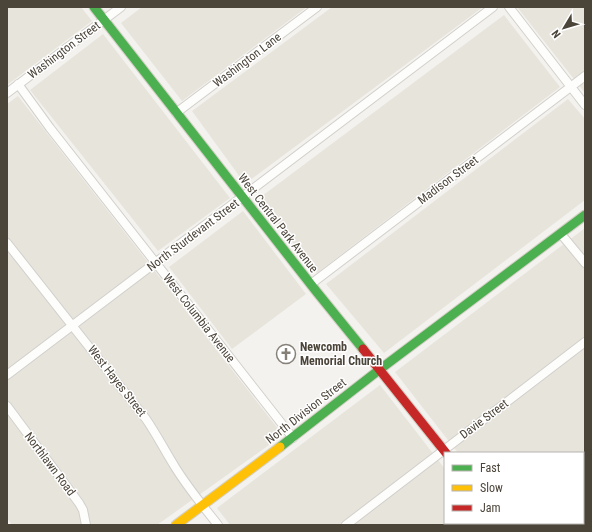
<svg xmlns="http://www.w3.org/2000/svg" width="592" height="532" font-family="'Roboto Condensed',sans-serif">
	<style>
		.residential { fill: #e7e4dc }
		.lines { fill: none; stroke-linecap: round; stroke-linejoin: round }
		.street-casing { stroke: #d2d0cb; stroke-width: 10 }
		.fast-casing { stroke: #d3cfc5; stroke-width: 11 }
		.slow-casing { stroke: #d3cfc5; stroke-width: 11 }
		.jam-casing { stroke: #d3cfc5; stroke-width: 11 }
		.street { stroke: #fdfdfc; stroke-width: 8 }
		.fast { stroke: #4caf50; stroke-width: 9 }
		.slow { stroke: #ffc107; stroke-width: 9 }
		.jam { stroke: #c62828; stroke-width: 9 }
		.labels { text-anchor: middle; stroke-width: 3; stroke-linejoin: round; paint-order: stroke }
		.street-label { font-size: 12px; fill: #4b4439; stroke: #fff }
		.poi-label { font-size: 12px; font-weight: bold; fill: #4b4439; stroke: #fff; text-anchor: start }
	</style>
	<rect width="100%" height="100%" fill="#f4f2ee"/>
	<!-- residential -->
	<path class="residential" d="M7,7h74l11,14 -85,64z
		M142,7h165l-125,94 -61,-78z
		M332,7h151l-238,177 -53,-73z
		M517,7h68v86z
		M504,15l56,72 -243,186 -59,-74z
		M103,34l127,164 -72,53 -128,-161z
		M18,96l265,339 -126,90h-145l-5,-7v-414z
		M568,99l17,20v81l-201,153 -58,-69z
		M243,211l63,83 -74,55 -63,-82z
		M585,228v297h-71l-2,-2h71v-70h-125l-63,-81z
		M380,385l65,84v54h42l2,2h-259l-13,-17z"/>
	<g class="lines">
		<defs>
			<path id="street" d="M509,7l76,98
				M18,84l32,44 243,310
				M7,93l114,-86
				M176,113l141,-106
				M561,234l24,29
				M7,243l139,176c11,16 19,32 29,48 13,21 28,39 43,58
				M311,284l274,-208
				M7,375c163,-122 323,-246 486,-368
				M7,406l72,97 4,7 3,15
				M583,473l2,-1
				M346,525l239,-183
				M515,525l2,-2"/>
			<path id="fast" d="M94,7l222,284 47,58
				M280,447l99,-77 206,-155"/>
			<path id="slow" d="M176,525l104,-78"/>
			<path id="jam" d="M363,349l83,104
				M500,523l2,2"/>
		</defs>
		<!-- street casing -->
		<use href="#street" class="street-casing"/>
		<!-- fast casing -->
		<use href="#fast" class="fast-casing"/>
		<!-- slow casing -->
		<use href="#slow" class="slow-casing"/>
		<!-- jam casing -->
		<use href="#jam" class="jam-casing"/>
		<!-- street -->
		<use href="#street" class="street"/>
		<!-- fast -->
		<use href="#fast" class="fast"/>
		<!-- slow -->
		<use href="#slow" class="slow"/>
		<!-- jam -->
		<use href="#jam" class="jam"/>
	</g>
	<!-- icons -->
	<defs>
		<symbol id="church-ring" viewBox="-11 -11 22 22"><circle r="9.5" fill="#fff" stroke="#868178" stroke-width="1.5"/><path d="M-1.2-6h2.4v3.5h3.3v2.4h-3.3V6h-2.4V-.1h-3.3v-2.4h3.3Z" fill="#868178"/></symbol>
	</defs>
	<g fill-rule="evenodd">
		<use href="#church-ring" x="275" y="343" width="22" height="22"/>
	</g>
	<g class="labels">
		<!-- street labels -->
		<g class="street-label">
			<text transform="translate(64 50) rotate(-37)" y="4">Washington Street</text>
			<text transform="translate(247 60) rotate(-37)" y="4">Washington Lane</text>
			<text transform="translate(448 180) rotate(-37)" y="4">Madison Street</text>
			<text transform="translate(278 223) rotate(52)" y="4">West Central Park Avenue</text>
			<text transform="translate(193 235) rotate(-37)" y="4">North Sturdevant Street</text>
			<text transform="translate(199 318) rotate(52)" y="4">West Columbia Avenue</text>
			<text transform="translate(117 381) rotate(52)" y="4">West Hayes Street</text>
			<text transform="translate(306 411) rotate(-38)" y="4">North Division Street</text>
			<text transform="translate(484 419) rotate(-37)" y="4">Davie Street</text>
			<text transform="translate(50 464) rotate(53)" y="4">Northlawn Road</text>
		</g>
		<!-- poi labels -->
		<g class="poi-label">
			<text x="300" y="351">Newcomb<tspan x="300" dy="14">Memorial Church</tspan></text>
		</g>
	</g>
	<!-- border -->
	<rect width="592" height="532" fill="none" stroke="#4b4439" stroke-width="16"/>
	<!-- legend -->
	<rect x="444" y="452" width="140" height="72" fill="#ffffff" stroke="#b7b4b0"/>
	<rect x="452" y="465" width="20" height="6" fill="#4caf50" stroke="#b7b4b0"/>
	<text x="480" y="472" font-size="12" fill="#4b4439">Fast</text>
	<rect x="452" y="485" width="20" height="6" fill="#ffc107" stroke="#b7b4b0"/>
	<text x="480" y="492" font-size="12" fill="#4b4439">Slow</text>
	<rect x="452" y="505" width="20" height="6" fill="#c62828" stroke="#b7b4b0"/>
	<text x="480" y="512" font-size="12" fill="#4b4439">Jam</text>
	<!-- north arrow -->
	<g transform="translate(564 28) rotate(232)" stroke="#ffffff" stroke-width="3" paint-order="stroke">
	<path d="M0-3L7 15L0 10L-7 15Z" fill="#4b4439"/>
	<text y="-6" font-size="11" font-weight="bold" text-anchor="middle" fill="#4b4439">N</text>
	</g>
</svg>
